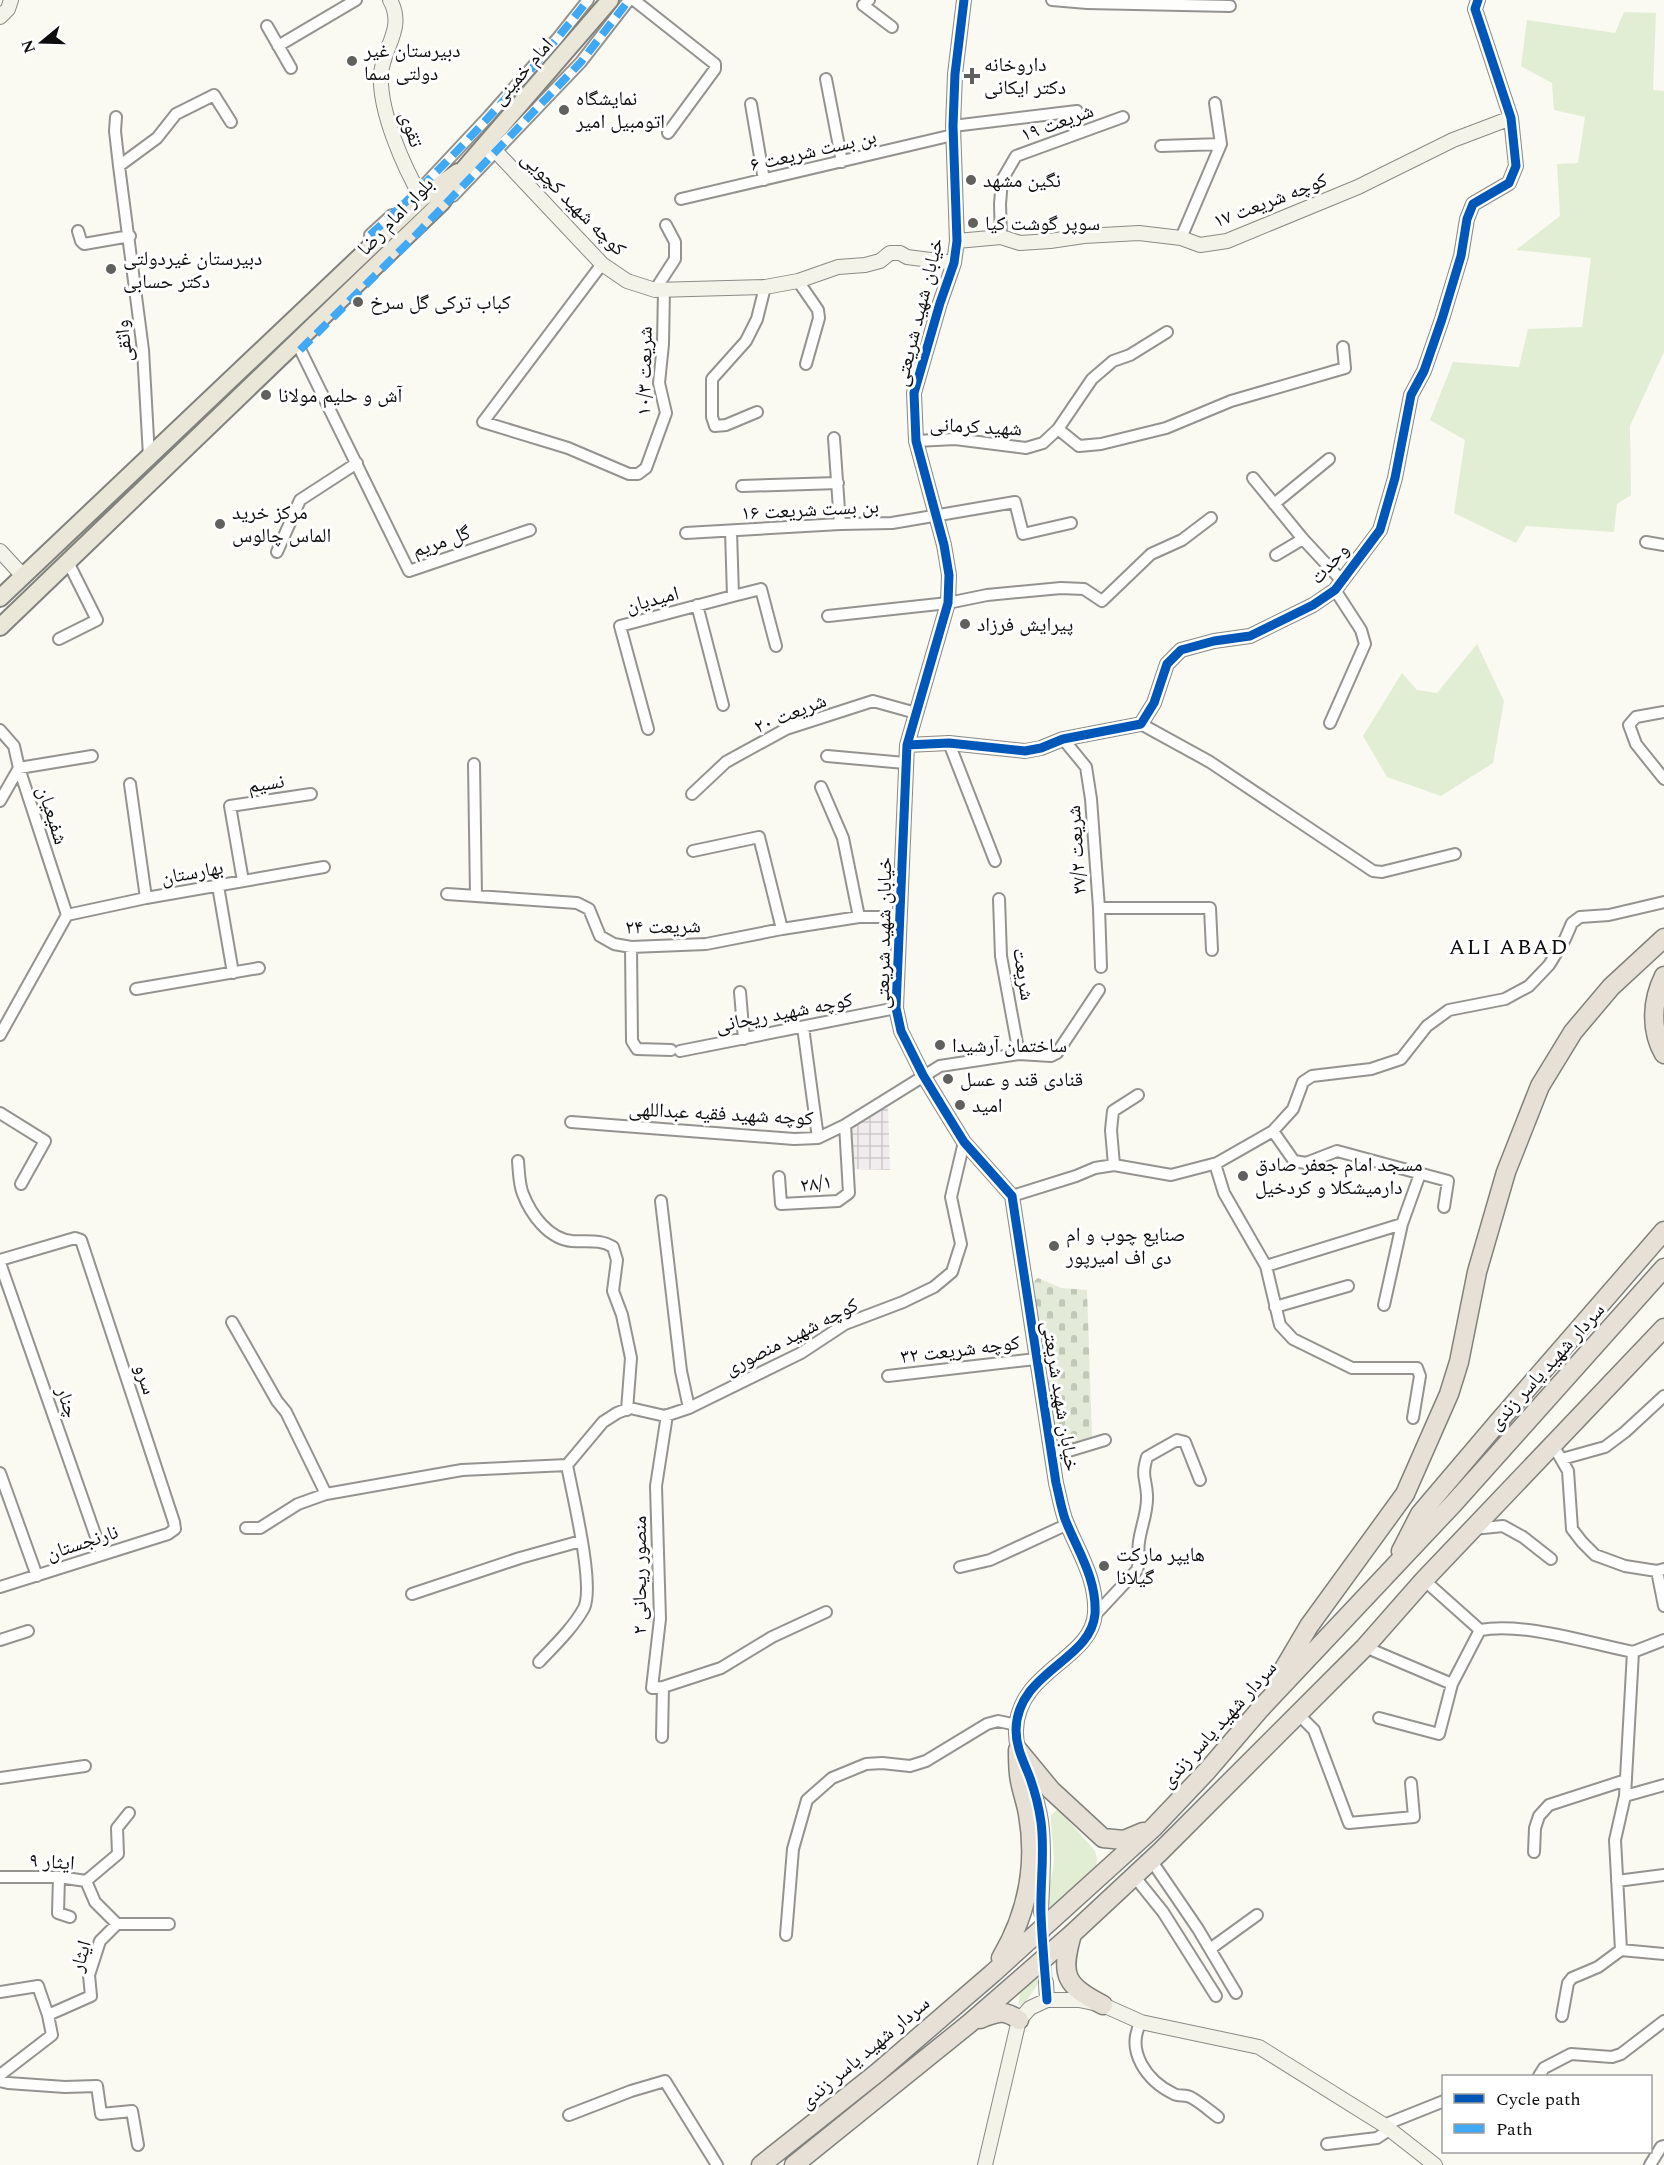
<svg xmlns="http://www.w3.org/2000/svg" width="1664" height="2165" font-family="Spectral,'Noto Naskh Arabic',serif">
	<style>
		.industrial { fill: url(#industrial-grid) }
		.grass { fill: #e1eed4 }
		.cemetery { fill: url(#cemetery-stones) }
		.lines { fill: none; stroke-linecap: round; stroke-linejoin: round }
		.secondary-tunnel { stroke: #d6d6d0; stroke-width: 14; stroke-dasharray: 14 7; stroke-linecap: butt }
		.street-casing { stroke: #949390; stroke-width: 14 }
		.secondary-casing { stroke: #8a8a87; stroke-width: 16 }
		.primary-casing { stroke: #81817d; stroke-width: 20 }
		.highway-casing { stroke: #81817d; stroke-width: 21 }
		.street { stroke: #fefefd; stroke-width: 10 }
		.secondary { stroke: #f4f3ea; stroke-width: 14 }
		.primary { stroke: #eae7d9; stroke-width: 16 }
		.highway { stroke: #e7e0d6; stroke-width: 18 }
		.quiet { stroke: #3fa9f5; stroke-width: 8; stroke-dasharray: 15 8; stroke-linecap: butt }
		.cycleway-casing { stroke: #fff; stroke-width: 13 }
		.cycleway { stroke: #0057b8; stroke-width: 9 }
		.poi-dot { fill: #60605d; stroke: #fff; stroke-width: 2 }
		.labels { text-anchor: middle; stroke-width: 6; stroke-linejoin: round; paint-order: stroke }
		.poi-label { font-size: 20px; fill: #0d0d0d; stroke: #fff; text-anchor: start }
		.street-label { font-size: 20px; fill: #0d0d0d; stroke: #fff }
		.quarter-label { font-size: 22px; letter-spacing: 1.5px; fill: #0d0d0d; stroke: #fff }
	</style>
	<defs>
		<pattern id="industrial-grid" width="8" height="8" patternUnits="userSpaceOnUse" patternTransform="scale(1.5)"><rect width="8" height="8" fill="#f1ecee"/><path d="M0 4h8M4 0v8" fill="none" stroke="#cdc9cb"/></pattern>
		<pattern id="cemetery-stones" width="16" height="16" patternUnits="userSpaceOnUse" patternTransform="scale(1.5)"><rect width="16" height="16" fill="#e3ead7"/><path d="M2 7V4a2 2 0 0 1 4 0v3zM10 15v-3a2 2 0 0 1 4 0v3z" fill="#c2c8b7"/></pattern>
	</defs>
	<rect width="100%" height="100%" fill="#faf9f2"/>
	<!-- industrial -->
	<path class="industrial" d="M888,1107l2,63 -37,-1 -3,-41 18,-13z"/>
	<!-- grass -->
	<path class="grass" d="M1624,12l32,1 -3,77 11,1v261l-34,74 1,69 -14,9 -3,28 -88,-6 -10,17 -62,-30 11,-73 -35,-20 23,-58 66,5 9,-38 54,-2 9,-69 -75,-8 44,-34 -3,-52 21,-1 7,-46 -31,-7 -2,-27 -31,-17 6,-46 88,13z
		M1477,644l27,57 -11,62 -52,33 -54,-19 -24,-41 39,-63 15,17 20,3z
		M1057,1810l3,1 35,40 2,8 -1,9 -42,39h-4c-5,-13 1,-26 3,-38 3,-18 -3,-37 -2,-54z
		M1038,1976l2,4c-5,8 -13,24 -22,26l3,-19z"/>
	<!-- cemetery -->
	<path class="cemetery" d="M1038,1278l23,10 26,2 5,148 -38,11 -23,-166z"/>
	<g class="lines">
		<!-- secondary-tunnel -->
		<path class="secondary-tunnel" d="M1042,1924l4,58"/>
		<defs>
			<path id="street" d="M634,0l81,64v5l-47,64
				M869,0l-6,5 29,22
				M1052,0l35,3 143,3
				M267,26l24,42
				M278,46l78,-46
				M826,79l16,83
				M751,104l13,76
				M116,117l-1,14 4,35 24,184 6,106
				M953,126l124,-15
				M1161,146l60,-2
				M119,166l38,-28 19,-24 38,-19 17,27
				M415,195l74,-79 68,-77 31,-39
				M453,196l128,-134 48,-62
				M681,199l272,-64
				M78,231l3,10 3,3 46,-8
				M370,235l22,-20
				M1001,237l-1,-33 2,-24 14,-24 107,-39
				M1181,238l40,-94 -6,-41
				M602,264l-119,158 85,26 61,26h9l8,-6 20,-55 -7,-30 4,-39 1,-55
				M798,281l20,29 1,8 -13,46
				M655,290l20,-31v-17l-9,-17
				M297,343l112,228 121,-41
				M757,412l-31,13 -11,1 -3,-9v-38l34,-38 11,-22 8,-32
				M1058,429l21,17 22,-2 65,-16 65,-27 114,-33 -2,-21
				M834,438l6,86
				M916,441l39,-2 71,9 17,-5 15,-14 34,-50 21,-18 17,-6 37,-23
				M1253,478l50,61 39,42
				M742,486l96,-3
				M1274,504l55,-45
				M686,533l154,-9 52,-1 123,-21 8,32 48,-11
				M1646,542l18,3
				M277,552l23,-52 57,-37
				M1276,555l27,-16
				M733,596l28,-7 15,57
				M697,605l26,100
				M828,616l120,-13 39,-8 74,-7 23,1 18,12 49,-47 31,-14 29,-22
				M59,639l38,-19 -29,-58
				M1664,712l-28,5 -7,8 7,19 28,35
				M1330,723l35,-79 -4,-14 -26,-40
				M1141,724l69,38 163,109 9,1 73,-18
				M648,729l-28,-103 113,-30 -2,-65
				M0,730l14,16 5,22 48,147
				M1063,739l23,28 5,32 8,109 2,59
				M949,743l46,118
				M827,756l78,7
				M474,764l2,132
				M130,784l16,114
				M821,787l22,51 16,79
				M692,794l34,-32 60,-33 87,-28 43,12
				M0,801l19,-33 73,-12
				M693,851l66,-14 23,92
				M243,881l-13,-75 81,-12
				M218,886l15,87
				M447,894l130,9 12,6 11,27 14,8 17,3 75,-3 76,-15 77,-12h40
				M999,899l2,57 18,98
				M1099,908h111l2,42
				M67,915l79,-17 178,-31
				M631,947l1,94 5,8 34,1
				M136,989l123,-21
				M740,992l4,47
				M803,1027l15,111
				M0,1035l67,-120
				M680,1051l216,-43
				M0,1113l45,28 -24,43
				M571,1122l223,17 24,-1 27,-13 95,-59 79,-12 32,2 6,-3 42,-63
				M1273,1131l21,30 12,2 31,-12 111,30 -4,26
				M518,1161c1,11 1,24 5,33 8,21 26,45 49,47 16,1 28,-2 41,6l4,13 -4,31 9,24 9,43 -4,52
				M1215,1164l9,29 42,73 14,59 13,14 59,29h65l3,8 -7,42
				M1114,1165l-3,-35 2,-19 25,-16
				M779,1177l2,27 57,-3 11,-8 -4,-68
				M1012,1196l64,-20 19,-8 19,-3 57,10 46,-12 56,-32 20,-22 10,-27 9,-6 59,-7 30,-10 26,-33 22,-16 56,-11 24,-13 20,-21 16,-26 7,-16 8,-6 29,-2 55,-13
				M661,1201l20,170 8,37
				M0,1260l75,-22 6,2 93,282 1,7 -7,5 -168,53
				M0,1263l102,291
				M1266,1266l136,-42
				M1384,1305l18,-81 18,-50
				M1275,1307l73,-21
				M232,1322l45,79 9,11 40,82
				M888,1376l148,-17
				M667,1415l-11,71 4,133 -8,69 11,-1 58,-19 51,-31 54,-25
				M1553,1445l15,26 4,58 10,13 13,13 30,11 32,5 7,-2
				M1052,1456l53,-16
				M1562,1459l43,-12 20,-15 39,-36
				M567,1465l36,-43 14,-9 13,-5 35,8 24,-8 112,-55 44,-29 58,-22 31,-15 18,-15 9,-28 -10,-47 13,-55
				M0,1473l37,103
				M246,1528h14l38,-24 28,-10 136,-24 105,-5
				M1473,1529l30,-3 20,11 28,22
				M960,1567l30,-7 78,-36
				M1657,1571l7,35
				M1424,1580l56,50c44,-8 108,13 153,22l-8,144 -10,44 6,110 -23,17 -26,11 -4,5 -6,33
				M412,1594l108,-36 61,-17
				M1095,1615l42,-45c4,-10 0,-17 2,-28 2,-16 9,-30 8,-47 -1,-18 -6,-18 0,-38l30,-17 8,2 15,38
				M0,1640l28,-9
				M1365,1647l87,37 -13,50 -60,-16
				M1633,1652l31,-12
				M539,1662c16,-17 34,-34 45,-54 11,-23 -12,-115 -17,-143
				M1452,1684l28,-54
				M1298,1714l16,16 35,93 65,-6 -3,-34
				M662,1737l1,-50
				M0,1778l85,-12
				M1625,1796l39,-11
				M1534,1852l1,-24 4,-12 10,-11 77,-25
				M1151,1860l47,69 38,64
				M1134,1876l29,36 53,84
				M0,1877h59l27,4 32,-27 -1,-26 12,-15
				M59,1877l-1,36 12,4
				M1617,1881l47,-6
				M117,1924h52
				M786,1935l7,-86 14,-49 25,-22 34,-14 16,-1 28,3 16,-5 61,-37 11,-3 19,4
				M1210,1949l47,-34
				M1621,1950l43,4
				M0,1992l38,-6 10,29
				M1141,2022c-16,29 6,59 33,72 5,3 12,0 18,4 9,5 18,13 26,19
				M0,2075l52,-40 -4,-20 43,-19 -2,-21 11,-34 17,-17 -22,-22 -9,-21
				M1539,2076l5,-8 27,-14 41,3 9,-3 43,-33
				M0,2081l8,2 57,4 32,-1 4,28 31,-3 6,34
				M569,2115l62,-24 34,-10 52,84
				M1384,2125l60,-24
				M1327,2144l50,-6 12,-8
				M1650,2165l11,-18 3,-1"/>
			<path id="secondary" d="M390,0c16,29 -8,48 -9,75 -2,36 23,93 41,123
				M964,0l-9,74 -2,52 4,115 -3,22 -14,40 -26,90 2,48 28,104 5,30 -1,28 -41,142 -11,263 5,23 22,44 17,28 24,39 48,54 44,287c3,12 5,24 9,36 12,31 32,59 30,94 -3,47 -77,57 -79,117 -1,17 7,32 13,47 5,14 10,30 12,44 4,30 1,61 0,91
				M0,17l8,-8 3,-9
				M487,142l115,122 25,17 28,9 110,-3 33,-6 40,-14 27,-2 15,-4 10,-8h10l7,4 47,6
				M957,241l44,-4 19,6 30,-2 34,-5 55,-3 42,5 19,7 27,-4 131,-54 95,-47 58,-22
				M0,551l23,25
				M907,745l42,-2 76,8 16,-3 22,-9 78,-15 13,-21 13,-39 14,-14 33,-9 36,-5 63,-31 22,-15 45,-60 15,-52 16,-83 13,-24 18,-52 19,-63 6,-37 6,-15 36,-21 7,-17 -5,-48 -36,-109 3,-9
				M1046,1982l1,18
				M985,2165l34,-145 11,-12 17,-8h32l24,5 38,17 118,25 125,78 51,40"/>
			<path id="primary" d="M0,598l422,-400 36,-26
				M0,627l442,-425 22,-33 146,-169"/>
			<path id="highway" d="M1664,976c-12,24 -14,54 0,78
				M1401,1551l19,-37 79,-93 165,-190
				M1276,1682l33,-56 96,-132 44,-100 10,-32 18,-90 29,-100 34,-86 33,-54 38,-45 53,-49
				M1018,1750l33,40 52,48 21,2 19,-8
				M1072,1934c-12,42 -7,51 31,71
				M1001,1958c26,-44 36,-93 27,-144 -2,-13 -8,-27 -9,-40 -1,-8 -1,-16 -1,-24
				M980,2019c17,-7 24,-10 39,1
				M761,2165l116,-92 116,-100 160,-145 54,-57 54,-63 193,-205 210,-235
				M794,2165l176,-142 102,-89 88,-82 205,-205 59,-67 240,-252"/>
		</defs>
		<!-- street casing -->
		<use href="#street" class="street-casing"/>
		<!-- secondary casing -->
		<use href="#secondary" class="secondary-casing"/>
		<!-- primary casing -->
		<use href="#primary" class="primary-casing"/>
		<!-- highway casing -->
		<use href="#highway" class="highway-casing"/>
		<!-- street -->
		<use href="#street" class="street"/>
		<!-- secondary -->
		<use href="#secondary" class="secondary"/>
		<!-- primary -->
		<use href="#primary" class="primary"/>
		<!-- highway -->
		<use href="#highway" class="highway"/>
		<!-- quiet -->
		<path class="quiet" d="M370,235c79,-71 152,-151 218,-235
			M300,350l117,-116 164,-172 48,-62"/>
		<defs>
			<path id="cycleway" d="M964,0l-9,74 -2,52 4,115 -3,22 -14,40 -26,90 2,48 28,104 5,30 -1,28 -41,142 -11,263 5,23 22,44 17,28 24,39 48,54 44,287c3,12 5,24 9,36 12,31 32,59 30,95 -4,47 -78,57 -79,116 0,18 8,32 14,48 5,14 9,30 11,44 4,31 -1,61 0,92 1,28 4,58 6,86
				M907,745l42,-2 76,8 16,-3 22,-9 78,-15 13,-21 13,-39 14,-14 33,-9 36,-5 63,-31 22,-15 45,-60 15,-52 16,-83 13,-24 18,-52 19,-63 6,-37 6,-15 36,-21 7,-17 -5,-48 -36,-109 3,-9"/>
		</defs>
		<!-- cycleway casing -->
		<use href="#cycleway" class="cycleway-casing"/>
		<!-- cycleway -->
		<use href="#cycleway" class="cycleway"/>
	</g>
	<!-- markers -->
	<g class="poi-dot">
		<circle cx="352" cy="61" r="6"/>
		<path d="M969 67h6v6h6v6h-6v6h-6v-6h-6v-6h6z"/>
		<circle cx="564" cy="110" r="6"/>
		<circle cx="971" cy="180" r="6"/>
		<circle cx="973" cy="223" r="6"/>
		<circle cx="111" cy="269" r="6"/>
		<circle cx="358" cy="302" r="6"/>
		<circle cx="266" cy="395" r="6"/>
		<circle cx="220" cy="524" r="6"/>
		<circle cx="965" cy="624" r="6"/>
		<circle cx="940" cy="1045" r="6"/>
		<circle cx="948" cy="1079" r="6"/>
		<circle cx="960" cy="1105" r="6"/>
		<circle cx="1243" cy="1176" r="6"/>
		<circle cx="1054" cy="1246" r="6"/>
		<circle cx="1104" cy="1566" r="6"/>
	</g>
	<g class="labels">
		<!-- poi labels -->
		<g class="poi-label">
			<text x="364" y="57">دبیرستان غیر<tspan x="364" dy="23">دولتی سما</tspan></text>
			<text x="984" y="71">داروخانه<tspan x="984" dy="23">دکتر ایکانی</tspan></text>
			<text x="576" y="105">نمایشگاه<tspan x="576" dy="23">اتومبیل امیر</tspan></text>
			<text x="983" y="187">نگین مشهد</text>
			<text x="985" y="230">سوپر گوشت کیا</text>
			<text x="123" y="265">دبیرستان غیردولتی<tspan x="123" dy="23">دکتر حسابی</tspan></text>
			<text x="370" y="309">کباب ترکی گل سرخ</text>
			<text x="278" y="402">آش و حلیم مولانا</text>
			<text x="232" y="519">مرکز خرید<tspan x="232" dy="23">الماس چالوس</tspan></text>
			<text x="977" y="631">پیرایش فرزاد</text>
			<text x="952" y="1052">ساختمان آرشیدا</text>
			<text x="960" y="1086">قنادی قند و عسل</text>
			<text x="972" y="1112">امید</text>
			<text x="1255" y="1171">مسجد امام جعفر صادق<tspan x="1255" dy="23">دارمیشکلا و کردخیل</tspan></text>
			<text x="1066" y="1241">صنایع چوب و ام<tspan x="1066" dy="23">دی اف امیرپور</tspan></text>
			<text x="1116" y="1561">هایپر مارکت<tspan x="1116" dy="23">گیلانا</tspan></text>
		</g>
		<!-- street labels -->
		<g class="street-label">
			<text transform="translate(522 71) rotate(-49)" y="7">امام خمینی</text>
			<text transform="translate(1057 122) rotate(-20)" y="7">شریعت ۱۹</text>
			<text transform="translate(412 129) rotate(72)" y="7">تقوی</text>
			<text transform="translate(813 150) rotate(-13)" y="7">بن بست شریعت ۶</text>
			<text transform="translate(1270 200) rotate(-21)" y="7">کوچه شریعت ۱۷</text>
			<text transform="translate(574 203) rotate(45)" y="7">کوچه شهید کچویی</text>
			<text transform="translate(395 216) rotate(-46)" y="7">بلوار امام رضا</text>
			<text transform="translate(918 312) rotate(-76)" y="7">خیابان شهید شریعتی</text>
			<text transform="translate(123 341) rotate(-96)" y="7">واثقی</text>
			<text transform="translate(644 371) rotate(-89)" y="7">شریعت ۱۰/۳</text>
			<text transform="translate(976 426) rotate(3)" y="7">شهید کرمانی</text>
			<text transform="translate(810 509) rotate(-3)" y="7">بن بست شریعت ۱۶</text>
			<text transform="translate(441 541) rotate(-19)" y="7">گل مریم</text>
			<text transform="translate(1329 563) rotate(-48)" y="7">وحدت</text>
			<text transform="translate(652 599) rotate(-15)" y="7">امیدیان</text>
			<text transform="translate(790 713) rotate(-22)" y="7">شریعت ۲۰</text>
			<text transform="translate(266 783) rotate(-9)" y="7">نسیم</text>
			<text transform="translate(53 815) rotate(72)" y="7">شفیعیان</text>
			<text transform="translate(1076 850) rotate(-94)" y="7">شریعت ۲۷/۲</text>
			<text transform="translate(192 872) rotate(-10)" y="7">بهارستان</text>
			<text transform="translate(663 926) rotate(-1)" y="7">شریعت ۲۴</text>
			<text transform="translate(883 933) rotate(-89)" y="7">خیابان شهید شریعتی</text>
			<text transform="translate(1024 974) rotate(81)" y="7">شریعت</text>
			<text transform="translate(784 1012) rotate(-11)" y="7">کوچه شهید ریحانی</text>
			<text transform="translate(721 1113) rotate(3)" y="7">کوچه شهید فقیه عبداللهی</text>
			<text transform="translate(816 1183) rotate(-7)" y="7">۲۸/۱</text>
			<text transform="translate(791 1336) rotate(-27)" y="7">کوچه شهید منصوری</text>
			<text transform="translate(960 1349) rotate(-7)" y="7">کوچه شریعت ۳۲</text>
			<text transform="translate(1546 1366) rotate(-48)" y="7">سردار شهید یاسر زندی</text>
			<text transform="translate(146 1379) rotate(72)" y="7">سرو</text>
			<text transform="translate(1061 1396) rotate(81)" y="7">خیابان شهید شریعتی</text>
			<text transform="translate(68 1402) rotate(71)" y="7">چنار</text>
			<text transform="translate(82 1542) rotate(-18)" y="7">نارنجستان</text>
			<text transform="translate(639 1575) rotate(-90)" y="7">منصور ریحانی ۲</text>
			<text transform="translate(1218 1724) rotate(-48)" y="7">سردار شهید یاسر زندی</text>
			<text transform="translate(52 1861) rotate(4)" y="7">ایثار ۹</text>
			<text transform="translate(80 1956) rotate(-74)" y="7">ایثار</text>
			<text transform="translate(864 2052) rotate(-40)" y="7">سردار شهید یاسر زندی</text>
		</g>
		<!-- quarter labels -->
		<g class="quarter-label">
			<text x="1509" y="954">ALI ABAD</text>
		</g>
	</g>
	<!-- legend -->
	<rect x="1442" y="2075" width="210" height="78" fill="#ffffff" stroke="#9e9e9e" stroke-width="1.5"/>
	<rect x="1454" y="2094" width="30" height="9" fill="#0057b8" stroke="#9e9e9e" stroke-width="1.5"/>
	<text x="1496" y="2105" font-size="18" fill="#0d0d0d">Cycle path</text>
	<rect x="1454" y="2124" width="30" height="9" fill="#3fa9f5" stroke="#9e9e9e" stroke-width="1.5"/>
	<text x="1496" y="2135" font-size="18" fill="#0d0d0d">Path</text>
	<!-- north arrow -->
	<g transform="translate(42 42) rotate(251)" stroke="#ffffff" stroke-width="4.5" paint-order="stroke">
	<path d="M0-4.5L10 22L0 15L-10 22Z" fill="#0d0d0d"/>
	<text y="-9" font-size="16" font-weight="bold" text-anchor="middle" fill="#0d0d0d">N</text>
	</g>
</svg>
